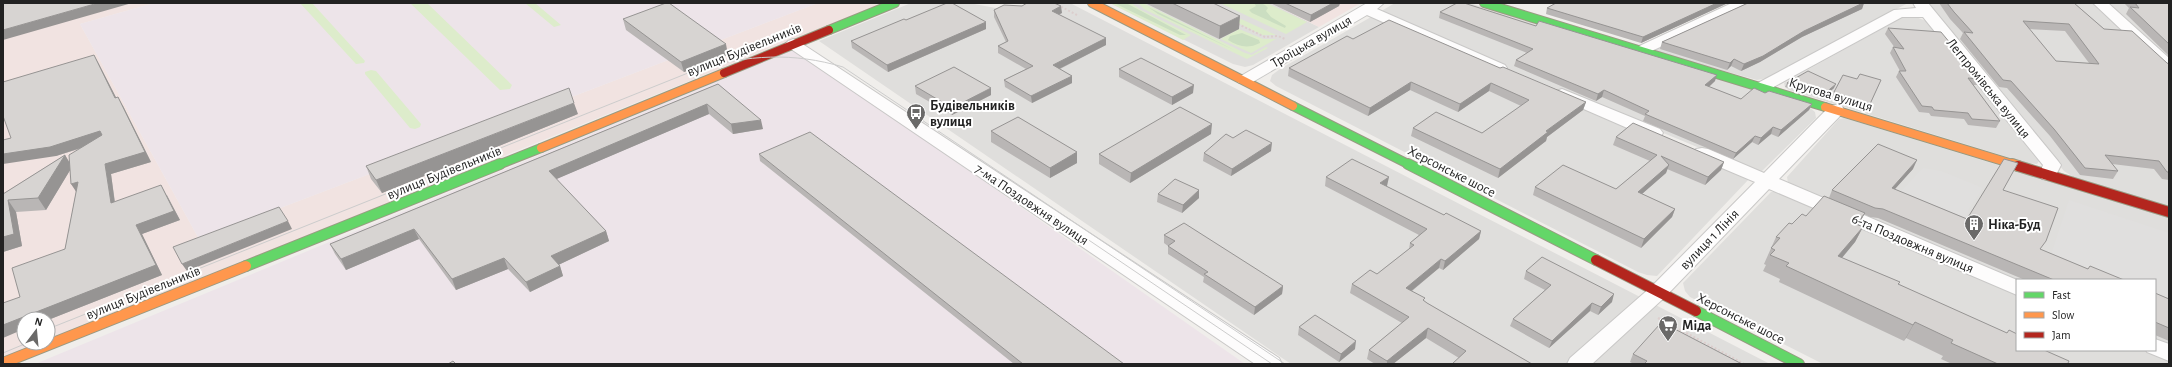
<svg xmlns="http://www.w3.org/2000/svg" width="2172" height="367" font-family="'Alegreya Sans',sans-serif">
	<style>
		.residential { fill: #dfdedc }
		.commercial { fill: #f1e3e1 }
		.industrial { fill: #ede4e9 }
		.grass { fill: #ddeccb }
		.forest { fill: #cbdec1 }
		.parking { fill: #e0dfde }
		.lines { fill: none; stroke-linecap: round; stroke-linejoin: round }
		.street-casing { stroke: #c9c8c7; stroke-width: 2 }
		.fast-far1-casing { stroke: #999a82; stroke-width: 10 }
		.fast-casing { stroke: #999a82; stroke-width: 12 }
		.slow-far1-casing { stroke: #999a82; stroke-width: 10 }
		.slow-casing { stroke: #999a82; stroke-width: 12 }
		.jam-far1-casing { stroke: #999a82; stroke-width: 10 }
		.jam-casing { stroke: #999a82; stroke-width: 12 }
		.path-far1 { stroke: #dccecd; stroke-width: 2; stroke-dasharray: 2 2; stroke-linecap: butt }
		.path { stroke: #dccecd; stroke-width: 2.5; stroke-dasharray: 2 2; stroke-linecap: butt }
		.street { fill: #fdfcfc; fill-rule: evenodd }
		.fast-far1 { stroke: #63d668; stroke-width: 8 }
		.fast { stroke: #63d668; stroke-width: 10 }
		.slow-far1 { stroke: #ff974d; stroke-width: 8 }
		.slow { stroke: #ff974d; stroke-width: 10 }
		.jam-far1 { stroke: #b3261e; stroke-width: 8 }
		.jam { stroke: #b3261e; stroke-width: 10 }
		.tram { stroke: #ccc; stroke-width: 1 }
		.wall { fill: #b9b6b5; fill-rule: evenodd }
		.shaded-wall { fill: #969493 }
		.building { fill: #d7d4d2; stroke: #969493; fill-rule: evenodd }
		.labels { text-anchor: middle; stroke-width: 4; stroke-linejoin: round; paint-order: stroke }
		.street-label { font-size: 14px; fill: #222; stroke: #fff }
		.poi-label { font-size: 14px; font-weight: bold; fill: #222; stroke: #fff; text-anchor: start }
	</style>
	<rect width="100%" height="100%" fill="#f0eeeb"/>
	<!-- residential -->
	<path class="residential" d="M911,3h58l32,6 32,-6h37l700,361h-479l-472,-323z
		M1110,3h160l49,24 -66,38 -8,2 -12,-3z
		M1395,3h74l339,103 7,6 1,6 -54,53 -9,-1 -247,-102 -124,-55 1,-3z
		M1751,3h157l-141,75 -10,2 -98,-27 -5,-5z
		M1926,3h169l74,68v136l-94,-29 -11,-7z
		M2105,3h64v58z
		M1371,17h6l372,162 -92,97 -10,-1 -9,-3 -362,-186 -6,-5 2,-6 8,-6z
		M1916,17l15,6 108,138 -2,3 -10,-1 -238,-73 -4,-3 -1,-4 117,-65z
		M1844,118l325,99v128l-14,-6v-59h-138l-219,-91 -10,-6 -1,-6 52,-58z
		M1771,192h7l239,102v56h127l25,11v3h-346l-133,-67 -5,-6 -2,-8z"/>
	<!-- commercial -->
	<path class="commercial" d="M3,3h151l-74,21 119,215 619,-236h52l8,2 -830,335v-21h-24v24h16l-37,15z
		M1270,3h91l-42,24z"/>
	<!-- industrial -->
	<path class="industrial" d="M154,3h664l-619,236 -119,-215z
		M795,49l450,315h-1210z"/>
	<!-- grass -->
	<path class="grass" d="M300,3h12l53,58 -1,2 -8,1z
		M410,3h17l85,82 -2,4 -10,1z
		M525,3h10l26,22 -7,2z
		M1110,3h21l10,7 50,25 -8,5z
		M1138,3h5l102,50 7,2 14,-8 2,1 -21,11 -103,-50z
		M1220,3h47l40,19 -21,12z
		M1241,19l35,16h-14l-26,-13z
		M1239,29l24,10h13l-25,14 -30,-14z
		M371,70l5,1 45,53 -1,3 -5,2 -5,-1 -45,-54v-2z"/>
	<!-- forest -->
	<path class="forest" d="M1114,3l14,1 58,31h-6z
		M1254,3c6,0 10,0 14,5l-2,3 5,6 15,9 -1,2 -33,-15 -3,-3 7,-4z
		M1148,7l86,43 -76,-36z
		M1242,33l17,7 1,3c-12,6 -21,4 -32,-3l2,-4z"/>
	<!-- parking -->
	<path class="parking" d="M1923,168l18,3 42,17 -15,22 -2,13 -73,-23z
		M2069,200l100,33v74l-14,-6v-21h-52l-53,-22z"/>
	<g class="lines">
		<defs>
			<path id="street" d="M1367,3h17l-7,6 128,56 2,3 -2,3h-12l-126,-56 -116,68h-12l-2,-3 2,-3z
				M1732,3h19l-2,3 -104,48h-10l-3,-3 3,-3z
				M1913,3h15l130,158 3,4 -7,14 -6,1 -6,-1 -3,-4 4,-10 -120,-148h-21l-134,73h-12l-2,-3 2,-3 138,-74 22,-2z
				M2093,3h15l61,55v13l-6,-2z
				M793,39l5,2 481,317 3,6h-27l-467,-317 -3,-3 3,-3z
				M1562,89l98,40 3,4 -3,4h-12l-92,-40 -2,-3 2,-3z
				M1836,105l6,1 2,4 -2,4 -63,65 238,101v15l-248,-106 -104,108 -73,67h-25l3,-6 81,-71 104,-105 -59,-25 -3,-4 3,-4 6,-1 6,1 56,24 66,-67z
				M2155,339l14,5v17l-22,-9 -1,-2h9z"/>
			<path id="fast-far1" d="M1484,3l341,104
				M829,30l66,-27
				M1293,106l117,59
				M498,165l43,-17"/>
			<path id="fast" d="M1408,164l188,96
				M246,266l254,-102
				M1696,311l103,53"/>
			<path id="slow-far1" d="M1092,3l201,103
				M1825,107l191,58
				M541,148l183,-75"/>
			<path id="slow" d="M2012,164l6,2
				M3,363l243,-97"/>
			<path id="jam-far1" d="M724,73l105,-43"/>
			<path id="jam" d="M2018,166l151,46
				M1596,260l100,51"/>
		</defs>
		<!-- street casing -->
		<use href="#street" class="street-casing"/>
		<!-- fast-far1 casing -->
		<use href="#fast-far1" class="fast-far1-casing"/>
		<!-- fast casing -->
		<use href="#fast" class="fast-casing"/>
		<!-- slow-far1 casing -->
		<use href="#slow-far1" class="slow-far1-casing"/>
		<!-- slow casing -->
		<use href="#slow" class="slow-casing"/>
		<!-- jam-far1 casing -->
		<use href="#jam-far1" class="jam-far1-casing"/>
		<!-- jam casing -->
		<use href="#jam" class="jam-casing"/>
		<!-- path-far1 -->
		<path class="path-far1" d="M1054,3l23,12
			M1238,24l27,13 13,-1 7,3"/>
		<!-- path -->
		<path class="path" d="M1658,318l86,46"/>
		<!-- street -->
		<use href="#street" class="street"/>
		<!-- fast-far1 -->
		<use href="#fast-far1" class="fast-far1"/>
		<!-- fast -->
		<use href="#fast" class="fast"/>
		<!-- slow-far1 -->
		<use href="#slow-far1" class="slow-far1"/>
		<!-- slow -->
		<use href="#slow" class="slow"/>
		<!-- jam-far1 -->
		<use href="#jam-far1" class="jam-far1"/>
		<!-- jam -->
		<use href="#jam" class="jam"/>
		<!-- tram -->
		<path class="tram" d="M997,178l275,186
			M48,329l650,-260c50,-14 95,-17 145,-2l442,297
			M3,353l24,-10"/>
	</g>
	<!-- wall -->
	<path class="wall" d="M1145,3h68l26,26 -20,10z
		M1270,3h70l-1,3 -29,16z
		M1556,3h172l-87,40 -95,-29 1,-6z
		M1748,3h116l-2,6 -60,28 -42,25 -19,9 -10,-5 -4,4 -67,-21 2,-7z
		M1939,3h135l30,26 65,35v116l-7,-1 -8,-10 -42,-5 6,7 -5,8 -33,-4 -30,-39 -43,-48 -8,-1 -39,-48 3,-6 -13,-14zM2029,29l36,2 24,32 -33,-2z
		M2124,3h45v53l-43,-42 3,-6z
		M994,10l68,3 -3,1 47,31 -46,24 12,7v7l-40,20 -27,-16 -1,-7 22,-11 -28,-16v-7l8,-4 -12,-25z
		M1440,12l96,14 179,55 -6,6 32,12 24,-6 47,11 -3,6 -31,27 -7,-3 -13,11 -6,-3 -19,17 -90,-38 2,-5 -43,-19 -6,4 -82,-35 2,-6 11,-7 -88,-35z
		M623,19l105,36 -44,17 -58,-42z
		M906,20l80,9 -98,43 -36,-24 -1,-7z
		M1888,28l92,51 -3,6h-4l27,36 -4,7 -28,-3 -4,-6 -33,-3 -2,-3 -10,-1 -23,-35 3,-6h1l-10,-18 3,-6 2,1 -10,-14z
		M1353,39l147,29 86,34 -3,8 -36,27 -1,4 -48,37 -87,-42 2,-8 69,5 39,-27 -32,-15 -31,21 -48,-22 -42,26 -80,-40 1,-8z
		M94,55l22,43 7,8 28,56 -40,12 4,28 52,-7 13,25 -38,14 20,41 -114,45v-1l-28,-22 45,-48 11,-57 -6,-22 -24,40 -30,2 6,34 -19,6v-58l62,-39 5,8 12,-15 -26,8 -45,-18z
		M1119,69l74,24 -21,12 -53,-28z
		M1857,79l24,1 -14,31 -36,-11 3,-8z
		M1787,83l47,5 -11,10 -38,-11z
		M718,84l45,45 -30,5 -24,-20 -153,65 50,52 3,10 -51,24 2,1 3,10 -33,16 -22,-23 -52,21 -37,-51 -73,31 -11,-16 -5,-10z
		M915,86l76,9 -39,20 -36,-21z
		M578,114l-196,79 -11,-14 -5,-13z
		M991,131l86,21v11l-27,15 -59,-36z
		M1211,134l-81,49 -31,-19v-10z
		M1616,137l108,25 -3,8 -16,15 -38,-16 -1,4 -24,21 33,15 -3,8 -31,31 -108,-53 2,-8 81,2 34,-28 -37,-16z
		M1233,138l38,13 -40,25 -28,-15 1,-8z
		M759,154l365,210h-110l-254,-203z
		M1913,169l-19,20 73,30 36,-29 38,60 47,19 36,11h-99l-147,-62 -8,-1 -6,-3 -5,11 4,2 -8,15 -13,16 58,24 -1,2 118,66 52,14h-117l-11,-5 2,-3 -37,-18 -2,3 -125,-59 1,-3 -17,-8 3,-6 -2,-1 12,-27 16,-13 14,-8 23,-18 3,-8z
		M1326,177l61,9h-1l58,29 37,16 -2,8 -36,31 -4,-2 -27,23 15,12 105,61 -73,-6 -33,-20 -33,26h-18l-8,-5 2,-9 33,-27 -52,-30 2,-9 25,-10 32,-25 1,-6 9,-8 -94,-49z
		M1199,190v8l-17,15 -25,-11 1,-8z
		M1164,235l119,51 -1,8 -28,21 -51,-33 1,-5 -36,-23v-8l-4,-3z
		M1526,271l86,31 -14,13 -8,-4 -41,37 -39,-22 3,-7 32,-29 -21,-11z
		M2155,293l14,6v42l-14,-6z
		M1299,327l56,22 -16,13 -41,-27z
		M1633,354l109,10h-108l-4,-2z"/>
	<!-- shaded-wall -->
	<path class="shaded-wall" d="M98,3h34l-129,37v-10z
		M1333,3h7l-1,3 -29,16 1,-7z
		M1717,3h11l-87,40 2,-6z
		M1863,3h1l-2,6 -60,28 -42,25 -19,9 3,-7 60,-33z
		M1061,6l1,7 -10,5v-7z
		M1240,16l-1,13 -20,10 1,-13z
		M986,22v7l-98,43 -1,-7z
		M1106,38v7l-53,27v-7z
		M726,44l2,11 -44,17 -3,-10z
		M94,55l5,9 22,43 -6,-9z
		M1734,59l-3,7 -4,4 3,-7z
		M1717,75l-2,6 -12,11 2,-7z
		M1072,76v7l-40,20 -1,-7z
		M1411,82l-1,8 -42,26 2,-8z
		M1491,83l-2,8 -31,21 2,-8z
		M1836,84l-2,4 -11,10 1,-4z
		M1194,85l-1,8 -21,12v-8z
		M991,88v7l-39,20v-7z
		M1604,90l-2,7 -6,4 2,-7z
		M118,97l5,9 28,56 -40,12 5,38 -5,-9 -6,-39z
		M1586,102l-3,8 -36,27 -1,4 -48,37 2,-9 46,-38z
		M574,103l4,11 -196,79 -6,-13z
		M707,104l2,10 -157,67 -3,-10z
		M1812,104l-3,6 -31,27 3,-7z
		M761,120l2,9 -30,5 -2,-10z
		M1212,124l-1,10 -81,49 1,-10z
		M1773,127l-2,7 -13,11 3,-7z
		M100,131l5,9 -49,16 -53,8v-10z
		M1755,136l-3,6 -19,17 3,-6z
		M1272,143l-1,8 -40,25 1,-7z
		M1077,152v11l-27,15v-10z
		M65,155l7,12 -26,43 -8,-12z
		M1917,160l-4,9 -26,29 5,-10z
		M1724,162l-3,8 -16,15 3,-8z
		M1669,165l-3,8 -31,27 3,-8z
		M1389,177l-2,9 -8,6 1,-9z
		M78,182l-1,11 -6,-9z
		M161,185l19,35 -38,14 20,41 -114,45v-1h-24v10l-21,9v-13l133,-100z
		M1199,190v8l-17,15 1,-8z
		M8,200l8,12 6,34 -19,6v-15z
		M1675,209l-3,8 -31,31 3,-9z
		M1865,213l-8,15 -1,-4z
		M288,221l4,8 -105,42 -5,-7z
		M1863,227l-8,15 -25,30 8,-16z
		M414,229l5,10 -73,31 -5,-11z
		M606,231l3,10 -55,26 -3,-11z
		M1481,231l-2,8 -36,31 2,-9z
		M504,258l4,11 -52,21 -4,-11z
		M1441,259l-2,9 -35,29 2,-9z
		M560,266l3,10 -33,16 -4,-10z
		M1283,286l-1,8 -28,21 1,-8z
		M1614,294l-2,8 -14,13 3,-8z
		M1592,303l-2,8 -41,37 3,-7z
		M1915,322l-9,16 -2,3 9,-16z
		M1428,328l-2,10 -33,26h-6v-3z
		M1356,341l-1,8 -16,13 2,-8z"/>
	<!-- building -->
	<path class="building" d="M3,3h95l-95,27z
		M666,3h3l57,41 -45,18 -58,-43z
		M947,3h5l34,19 -99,43 -36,-24 53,-22 2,1z
		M1027,3h27l7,3 -9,5 54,27 -53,27 19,11 -41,20 -27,-16 29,-14 -35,-20 10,-5 -14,-31 10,-5 18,1z
		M1172,3h41l27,13 -20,10z
		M1285,3h48l-22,12z
		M1457,3h7l72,23 3,-5 178,54 -12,10 36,14 13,-11 11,5 4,-2 43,13 -31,26 -8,-3 -12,11 -6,-2 -19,17 -91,-39 4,-3 -45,-21 -6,4 -82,-34 17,-11 -93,-37z
		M1556,3h161l-74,34 -96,-29z
		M1748,3h115l-59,28 -41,25 -19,8 -10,-5 -4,4 -68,-21z
		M1947,3h127l30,26 28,2 35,32 2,1v108h-2l-8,-11 -54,-6 13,16 -33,-3 -31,-39 -43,-48 -8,-1 -39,-48 9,1 -19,-21zM2023,21l46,3 30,40 -43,-3z
		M2135,3h34v41l-39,-37 9,1z
		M1389,20l111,48 3,-1 83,35 -40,29 2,1 -48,37 -87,-41 23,-16 46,21 47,-33 -38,-17 -31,21 -49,-22 -41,26 -81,-40 58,-32 6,3z
		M1888,28l53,4 39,47 -12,-1 32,43 -28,-2 -4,-6 -34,-3 -2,-3 -10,-1 -23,-35h7l-13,-24 11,2z
		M94,55l21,43 3,-1 27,55 -40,12 6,39 50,-18 13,26 -38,14 20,40 -153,60v-22l17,-6 -8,-29 53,-19 13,-67 -7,2 -2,-29 33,-20 -2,-4 -50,16 -47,7v-14l8,-2 -8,-22v-34z
		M1141,58l53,27 -22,12 -53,-28z
		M954,67l37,21 -39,20 -37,-22z
		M1808,71l28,13 -12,10 -37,-11z
		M1860,74l21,6 -11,24 -36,-12 9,-17 14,4z
		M718,84l43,36 -30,4 -24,-20 -158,67 57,60 -55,25 9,10 -34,16 -22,-24 -52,21 -38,-50 -73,30 -11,-15z
		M569,88l5,15 -198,77 -10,-14z
		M1180,107l32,17 -81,49 -32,-19z
		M1018,117l59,35 -27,16 -59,-37z
		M1633,123l91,39 -16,15 -47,-21 8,9 -31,27 37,17 -31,30 -109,-52 28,-22 53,24 41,-34 -41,-18z
		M1246,130l26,13 -40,26 -28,-16 22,-19 7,4z
		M810,132l314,232h-101l-264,-210z
		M1878,144l39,16 -25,28 75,31 37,-60 14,4 -15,27 55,18 -12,33 -6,8 48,20 2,-3 34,14h-70l-171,-71 -8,-1 -43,-18z
		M65,155l-27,43 -30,2 6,34 -11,3v-43z
		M1352,159l37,18 -9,6 64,32 2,-2 35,18 -36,30 -4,-2 -35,29 19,10 -2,2 4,3 105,61h-80l14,-13 -38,-23 -41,33 -18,-11 40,-33 -57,-33 18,-14 7,4 37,-29 -4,-2 17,-14 -101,-52z
		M1175,179l24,11 -16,15 -25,-11z
		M1824,196l41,17 -9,11 7,3 -25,29 62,26 -2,2 109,49 2,-3 8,4v16h27l25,11 -1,2 1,1h-71l-47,-21 2,-3 -38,-18 -2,3 -127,-59 3,-3 -19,-8 5,-5 -4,-2 9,-10 -4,-1 13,-14 3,1 10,-10 4,2z
		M279,207l9,14 -106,43 -9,-17z
		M1184,223l99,63 -28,21 -51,-33 4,-2 -40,-26 7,-5 -11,-6z
		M1542,257l72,37 -13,13 -9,-4 -40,38 -39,-22 38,-34 -25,-14z
		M2155,293l14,6v29l-14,-6z
		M1315,315l41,26 -15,13 -42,-27z
		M1660,324l7,1 75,39h-98l3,-3 -14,-7z
		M453,361l3,3h-8z"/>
	<!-- icons -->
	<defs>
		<symbol id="bus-pin" viewBox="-11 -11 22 30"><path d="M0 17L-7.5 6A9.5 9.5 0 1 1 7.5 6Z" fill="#6a6968" stroke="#fff"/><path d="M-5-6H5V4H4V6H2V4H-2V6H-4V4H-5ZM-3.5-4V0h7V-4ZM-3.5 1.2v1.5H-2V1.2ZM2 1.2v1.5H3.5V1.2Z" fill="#fff"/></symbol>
		<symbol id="building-pin" viewBox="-11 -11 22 30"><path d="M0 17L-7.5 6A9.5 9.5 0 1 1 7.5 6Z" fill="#6a6968" stroke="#fff"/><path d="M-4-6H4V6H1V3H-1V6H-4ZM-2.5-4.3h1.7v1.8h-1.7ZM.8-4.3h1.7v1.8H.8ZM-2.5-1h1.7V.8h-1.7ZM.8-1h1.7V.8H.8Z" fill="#fff"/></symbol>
		<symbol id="supermarket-pin" viewBox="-11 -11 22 30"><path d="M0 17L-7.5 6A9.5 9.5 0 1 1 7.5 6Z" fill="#6a6968" stroke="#fff"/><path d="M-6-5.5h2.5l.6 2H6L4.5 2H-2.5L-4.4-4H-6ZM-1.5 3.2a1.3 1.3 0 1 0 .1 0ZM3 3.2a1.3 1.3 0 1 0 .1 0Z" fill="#fff"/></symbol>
	</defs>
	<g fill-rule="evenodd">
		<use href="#bus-pin" x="905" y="102" width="22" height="30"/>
		<use href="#building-pin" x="1963" y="213" width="22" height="30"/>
		<use href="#supermarket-pin" x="1657" y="314" width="22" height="30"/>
	</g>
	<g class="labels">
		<!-- street labels -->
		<g class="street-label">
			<text transform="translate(1311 41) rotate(-30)" y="5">Троїцька вулиця</text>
			<text transform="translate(744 49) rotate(-22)" y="5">вулиця Будівельників</text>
			<text transform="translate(1989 88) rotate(51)" y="5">Легпромівська вулиця</text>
			<text transform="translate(1831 94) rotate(17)" y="5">Кругова вулиця</text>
			<text transform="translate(1452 171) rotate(27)" y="5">Херсонське шосе</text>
			<text transform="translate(444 172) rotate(-22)" y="5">вулиця Будівельників</text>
			<text transform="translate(1032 204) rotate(34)" y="5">7-ма Поздовжня вулиця</text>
			<text transform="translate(1709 239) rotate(-46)" y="5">вулиця 1 Лінія</text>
			<text transform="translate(1913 243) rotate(23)" y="5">6-та Поздовжня вулиця</text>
			<text transform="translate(143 292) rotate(-22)" y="5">вулиця Будівельників</text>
			<text transform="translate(1741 318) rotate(27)" y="5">Херсонське шосе</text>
		</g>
		<!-- poi labels -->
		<g class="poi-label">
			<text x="930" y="110">Будівельників<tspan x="930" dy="16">вулиця</tspan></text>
			<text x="1988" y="229">Ніка-Буд</text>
			<text x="1682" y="330">Міда</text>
		</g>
	</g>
	<!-- border -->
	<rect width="2172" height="367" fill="none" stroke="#222222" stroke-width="8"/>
	<!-- legend -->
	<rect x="2016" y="279" width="140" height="72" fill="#ffffff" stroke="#a7a7a7"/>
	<rect x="2024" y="292" width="20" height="6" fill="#63d668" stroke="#a7a7a7"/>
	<text x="2052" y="299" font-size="12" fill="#222222">Fast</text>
	<rect x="2024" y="312" width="20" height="6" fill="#ff974d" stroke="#a7a7a7"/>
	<text x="2052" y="319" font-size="12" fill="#222222">Slow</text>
	<rect x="2024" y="332" width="20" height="6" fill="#b3261e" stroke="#a7a7a7"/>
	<text x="2052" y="339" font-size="12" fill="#222222">Jam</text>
	<!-- north arrow -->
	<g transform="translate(36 331) rotate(16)"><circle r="19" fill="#ffffff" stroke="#a7a7a7"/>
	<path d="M0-3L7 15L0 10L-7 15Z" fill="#6a6968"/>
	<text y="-6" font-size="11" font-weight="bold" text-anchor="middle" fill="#222222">N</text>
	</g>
</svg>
